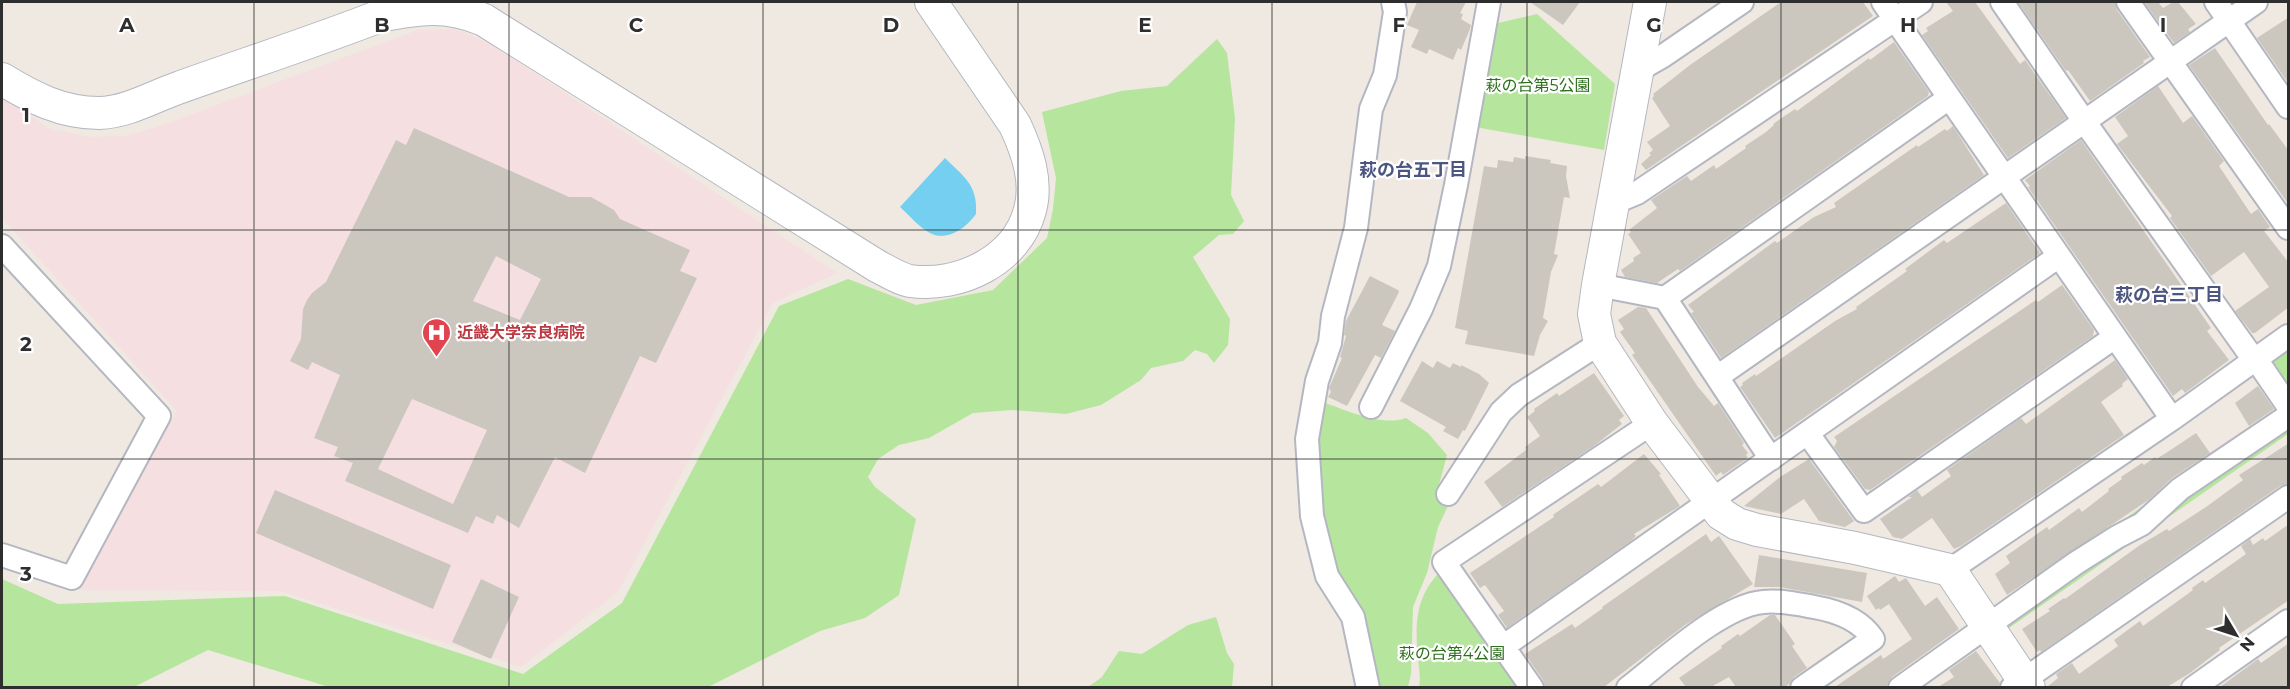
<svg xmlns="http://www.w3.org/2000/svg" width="2290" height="689" font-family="Montserrat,'Noto Sans JP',sans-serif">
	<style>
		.medical { fill: #f5dfe0 }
		.green { fill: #b6e59e }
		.water { fill: #75cff0 }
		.building { fill: #cbc7bf; fill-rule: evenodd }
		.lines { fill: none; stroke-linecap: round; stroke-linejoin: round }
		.street-casing { stroke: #b4b7c1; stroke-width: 26 }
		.secondary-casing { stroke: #b4b7c1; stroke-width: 34 }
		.street { stroke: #fff; stroke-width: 22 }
		.secondary { stroke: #fff; stroke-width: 32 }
		.grid { fill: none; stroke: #2e2e2e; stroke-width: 1.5; stroke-opacity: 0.55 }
		.labels { text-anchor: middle; stroke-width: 4.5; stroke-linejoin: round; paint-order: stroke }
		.park-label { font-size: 16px; fill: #2c6e1b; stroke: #fff }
		.health-label { font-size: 16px; font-weight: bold; fill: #be3a42; stroke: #fff; text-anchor: start }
		.neighbourhood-label { font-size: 18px; font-weight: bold; fill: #4d5680; stroke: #fff }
		.grid-label { font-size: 20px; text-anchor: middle; font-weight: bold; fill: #2e2e2e; stroke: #fff; stroke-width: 4.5; stroke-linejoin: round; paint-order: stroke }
	</style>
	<rect width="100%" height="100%" fill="#efe9e1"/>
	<!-- medical -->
	<path class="medical" d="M455,29l33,13 349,231 -64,30 -155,289 -97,75 -241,-76 -202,-1 99,-179 -175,-193v-122l46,32 40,9 37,-1 38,-11 255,-95z"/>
	<!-- green -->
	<path class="green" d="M1537,14l78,70 -11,66 -129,-23 19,-103z
		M1217,39l10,14 8,65 -4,77 13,26 -11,13 -14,1 -26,22 37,62 -2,26 -14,18 -7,-9 -12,-4 -12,11 -32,7 -10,12 -40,25 -35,9 -54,-4 -39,3 -44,25 -30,7 -21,14 -10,18 7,10 41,32 -17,76 -34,23 -45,13 -112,56h-379l-121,-37 -74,37h-132v-108l56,25 227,-8 238,78 99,-71 157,-297 69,-27 68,26 77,-15 54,-52 6,-29 3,-31 -14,-66 79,-21 46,-5z
		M2288,346v48l-22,-32z
		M1323,402c22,8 60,25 83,16l22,15 19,22 -10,37 11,14 -10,21 -11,46 -14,34 -2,67 -3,13h-35l-15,-73 -21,-45 -15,-46 -7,-84z
		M2282,408l6,10v16l-279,194 -12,-19z
		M1439,573l79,114 -99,1c2,-10 0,-20 -1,-29 -3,-34 -3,-61 21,-86z
		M1216,617l11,36 7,11 -2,23h-144l14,-10 17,-26 23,3 46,-29z"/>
	<!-- water -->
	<path class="water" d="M945,158c19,19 33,27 31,56 -10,14 -29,28 -46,19 -10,-5 -21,-18 -30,-26z"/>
	<!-- building -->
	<path class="building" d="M1417,2h49l-6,11 3,1 -2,5 10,6 -1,4 -9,21 -3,-2 -5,12 -24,-11 -2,5 -16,-7 8,-17 -12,-5z
		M1530,2h50l-17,23z
		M1781,2h82l10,14 -227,154 -5,-6 10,-9 -2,-2 4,-3 -6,-8 23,-16 -18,-28 2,-2 -1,-2 37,-29z
		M1946,2h29l45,62 5,-4 41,58 -58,40 -86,-123 6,-4 -2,-3 27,-17z
		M2018,2h97l2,8 33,47 -7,4 1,2 -54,38 -22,-31 -2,1z
		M2144,2h14l5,6 10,-6h5l18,22 -8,5 2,3 -16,11z
		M2289,17v67l-32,-46z
		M1894,42l35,50 -1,4 -248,175 -2,-2 -21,14 -32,-6 -4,-7 13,-9 -1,-3 8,-5 -13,-19 3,-2 -2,-2 28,-22 -6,-8 36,-24 4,5 23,-16 2,4 30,-21 -1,-2 21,-14 8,-7 -1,-1 22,-15 2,2 72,-53 1,2z
		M2215,48l53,77 1,-1 20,27v54l-100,-140z
		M2158,86l25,37 9,-7 32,45 -5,5 32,48 7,-5 12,18 -6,4 25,32v44l-34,26h-3l-17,-22 34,-24 -25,-35 -33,24 -41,-58 2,-2 -55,-72 11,-8 -13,-19z
		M1953,126l31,49 -263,183 -30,-45 3,-1 -6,-7 87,-64 2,2 37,-26 22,-10 -2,-4 83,-58 1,2 27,-18 2,2z
		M414,128l155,69h22l23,13 6,9 70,31 -10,21 17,7 -41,85 -16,-7 -55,117 -30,-16 -36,71 -22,-13 -4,9 -17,-8 -8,17 -123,-52 8,-18 -19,-7 4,-9 -24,-9 26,-63 -28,-13 -4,8 -18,-9 11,-22 2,-30 4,-9 5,-7 14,-11 70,-142 10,5zM496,256l45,23 -21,41 -47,-19zM412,399l75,31 -34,74 -75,-35z
		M2081,140l130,188 -4,3 22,29 -44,33 -3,-4 -9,7 -145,-209 2,-1 -5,-6z
		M1525,156l26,4 -1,3 17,3 -1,10 4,22 -6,-1 -4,23 -6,34 4,1 -7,17 -8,46 5,3 -8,14 -6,21 -69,-12 3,-13 -13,-3 29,-162 13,2 1,-8 15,2 1,-5 11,2z
		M2006,203l34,50 -265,185 -35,-51 3,-2 -1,-2 13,-9 1,2 79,-55 22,-12 -1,-2 51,-36 -2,-2 39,-29 3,3z
		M1370,276l28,14 1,2 -17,33 13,6 -14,27 -6,-3 -28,51 -19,-9 3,-5 -2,-4 13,-30 -2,-1 6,-21 -2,-1 2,-14z
		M2062,285l32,45 -1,6 -223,154 -5,-1 -31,-42 3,-6 -3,-4 202,-137 2,2z
		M1638,307l8,1 52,79 16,19 4,-3 26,40 -2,2 6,8 -2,2 2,3 -25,17 -2,-3 -5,4 -84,-121 3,-2 -15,-21 4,-3 -6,-9z
		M2115,360l13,19 -6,5 1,2 -22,16 23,33 -163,111 -7,3 -22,-31 -30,21 -9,-2 -13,-18 32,-22h-4l9,-7 5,7 29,-21 -4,-6 74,-52 5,6z
		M1422,361l11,7 4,-7 13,7 3,-5 8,4v-2l18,9 10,9 -24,48 -2,-1 -5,9 -15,-8 3,-4 -46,-26z
		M1594,373l30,43 -5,4 3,4 -28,22 -92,61 -18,-25 42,-32 -1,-3 15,-11 -13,-19 8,-6 -1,-2 23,-16 2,3z
		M2258,386l16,23 -25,17 -14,-23z
		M2196,433l14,20 -38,25 -22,21 -143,96 -12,-21 15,-11 -4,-7 41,-29 2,3 30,-22 3,4 27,-21 -1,-2 14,-10 -1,-2 21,-14 2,2 11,-8 1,2 10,-6z
		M2289,443v41l-9,2 -239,166 -1,-2 -3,2 -15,-23 28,-18 -2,-2 16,-11 1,1 75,-54 27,-16 2,2 37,-24 37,-27 -4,-5z
		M1644,454l17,20 -2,1 21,31 -46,28 2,2 -4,4 -125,88 -9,-13 6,-4 -19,-26 -5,3 -10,-15 84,-56 -1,-2 4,-3 41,-28 3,3z
		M1809,459l45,62 -9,6 -26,-6 -15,-22 -23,15 -37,-8 36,-29z
		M275,490l176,75 -18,44 -177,-76z
		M2289,524v76l-70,48 1,2 -30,23 -23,14h-120l11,-9 -2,-4 16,-11 7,11 39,-28 -4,-6 26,-19 3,5 46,-33 4,-3 -1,-2 11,-8 2,3 41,-29 -5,-8 9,-7 3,6 10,-7 2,3z
		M1706,534l5,8 8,-6 34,48 -68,41 -81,62h-59l-2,-7 -18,-26 47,-30 3,4 28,-20 -1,-1z
		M1759,555l108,18 -5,29 -83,-15h-25z
		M1895,576l4,6 7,-4 19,28 12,-9 22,32 -67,48 -6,10h-51l46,-32 2,4 29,-20 -23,-35 -9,6 -1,-2 -3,2 -9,-14z
		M481,579l38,18 -28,62 -39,-17z
		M1770,615h5l20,29 -3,2 15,22 -13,9 -5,7 -4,3h-49l-7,-10 -18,10h-25l-7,-9 43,-30 -1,-2 17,-12 2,2z
		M2289,643v44h-69l38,-28 3,4z
		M1976,651l24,32 -1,4h-61l16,-10 -5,-7z"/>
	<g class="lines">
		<defs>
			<path id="street" d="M1883,2l289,417
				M2002,2l82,119 170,239
				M2128,2l160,226
				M2216,2l72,105
				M1637,71l26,-15 79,-54
				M1613,203l24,-10 284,-191
				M2,246l157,170 -87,162 -70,-23
				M1598,285l67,13 106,161
				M1665,298l284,-200
				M2256,359l32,47
				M1717,377l539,-375
				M1371,407l50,-98 18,-43 17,-81 33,-183
				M1808,434l56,77 251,-174
				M1448,494l53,-82 18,-17 81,-52
				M1950,570l222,-151 116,-83
				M1504,646l555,-390
				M1368,688l-15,-71 -26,-41 -15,-60 -5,-77 10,-58 13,-38 3,-27 23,-88 15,-119 14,-34 10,-63 -2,-10
				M1532,688l-88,-126 208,-139
				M1628,688c35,-27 93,-82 135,-86 17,-2 35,2 51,5 23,4 46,12 59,32l-71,49
				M1900,688l176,-125 41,-26 25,-13 38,-35 108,-73
				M2012,688l276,-191
				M2193,688l95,-67"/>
			<path id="secondary" d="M1650,2l-52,283 -4,29 6,29 52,80 69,91 16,10 20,6 98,18 95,22 79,118
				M2,79c31,19 60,34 97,34 29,-1 53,-16 79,-25 67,-24 135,-46 202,-72 39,-8 67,-12 104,4l393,246c10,5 22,13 33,15 50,7 107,-21 120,-71 8,-29 -3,-59 -15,-85l-84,-123"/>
		</defs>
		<!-- street casing -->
		<use href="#street" class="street-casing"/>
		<!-- secondary casing -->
		<use href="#secondary" class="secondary-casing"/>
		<!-- street -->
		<use href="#street" class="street"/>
		<!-- secondary -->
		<use href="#secondary" class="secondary"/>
	</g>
	<!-- grid -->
	<path class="grid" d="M254,2v686M509,2v686M763,2v686M1018,2v686M1272,2v686M1527,2v686M1781,2v686M2036,2v686M2,230h2286M2,459h2286"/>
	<!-- icons -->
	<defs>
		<symbol id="hospital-pin" viewBox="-11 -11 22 30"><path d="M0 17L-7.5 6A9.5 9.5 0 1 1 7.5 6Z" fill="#e0444e" stroke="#fff"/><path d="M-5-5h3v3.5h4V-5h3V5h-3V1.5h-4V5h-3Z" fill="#fff"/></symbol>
	</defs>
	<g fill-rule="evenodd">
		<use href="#hospital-pin" x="420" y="316" width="33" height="45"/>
	</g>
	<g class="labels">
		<!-- park labels -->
		<g class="park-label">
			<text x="1538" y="91">萩の台第5公園</text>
			<text x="1452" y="659">萩の台第4公園</text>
		</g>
		<!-- health labels -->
		<g class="health-label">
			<text x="457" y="338">近畿大学奈良病院</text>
		</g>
		<!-- neighbourhood labels -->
		<g class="neighbourhood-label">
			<text x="1413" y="176">萩の台五丁目</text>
			<text x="2169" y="301">萩の台三丁目</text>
		</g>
	</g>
	<g class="grid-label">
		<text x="127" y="32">A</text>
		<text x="382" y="32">B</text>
		<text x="636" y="32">C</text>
		<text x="891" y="32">D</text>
		<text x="1145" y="32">E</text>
		<text x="1399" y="32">F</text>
		<text x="1654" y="32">G</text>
		<text x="1908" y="32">H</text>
		<text x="2163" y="32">I</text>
		<text x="26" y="122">1</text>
		<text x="26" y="351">2</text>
		<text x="26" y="581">3</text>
	</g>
	<!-- border -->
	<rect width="2290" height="689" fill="none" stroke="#2e2e2e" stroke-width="6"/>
	<!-- north arrow -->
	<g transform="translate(2236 635) rotate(129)" stroke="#ffffff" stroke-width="4.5" paint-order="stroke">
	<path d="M0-4.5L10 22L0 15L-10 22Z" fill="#2e2e2e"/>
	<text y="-9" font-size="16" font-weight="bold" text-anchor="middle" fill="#2e2e2e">N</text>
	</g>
</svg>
